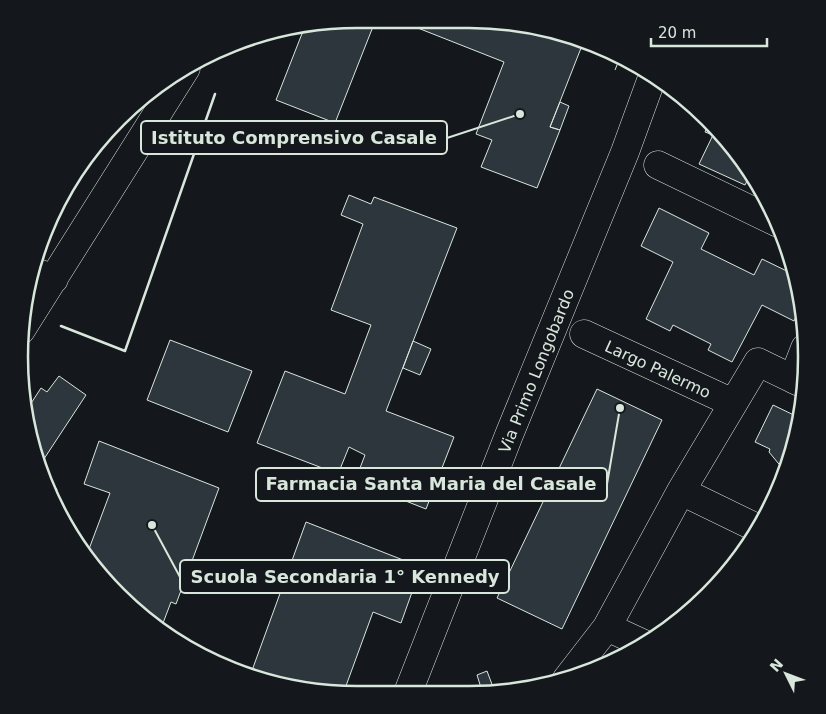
<svg xmlns="http://www.w3.org/2000/svg" width="826" height="714" font-family="'DejaVu Sans',sans-serif">
	<style>
		.building { fill: #2c363c; stroke: #d8e6dc }
		.lines { fill: none; stroke-linecap: round; stroke-linejoin: round }
		.street-casing { stroke: #d8e6dc; stroke-width: 29 }
		.street { stroke: #14181c; stroke-width: 28 }
		.fence { stroke: #d8e6dc; stroke-width: 1; stroke-dasharray: 6 2.5; stroke-linecap: butt }
		.wall { stroke: #d8e6dc; stroke-width: 2.5 }
		.labels { text-anchor: middle; stroke-width: 4; stroke-linejoin: round; paint-order: stroke }
		.street-label { font-size: 16px; fill: #d8e6dc; stroke: #14181c }
		.rim { fill: none; stroke: #d8e6dc; stroke-width: 2.5 }
		.leader { fill: none; stroke: #d8e6dc; stroke-width: 2 }
		.callout-dot { fill: #d8e6dc; stroke: #14181c; stroke-width: 2 }
		.callout { fill: #14181c; stroke: #d8e6dc; stroke-width: 2 }
		.callout-label { font-size: 18px; text-anchor: middle; font-weight: bold; fill: #d8e6dc }
	</style>
	<rect width="100%" height="100%" fill="#14181c"/>
	<!-- building -->
	<path class="building" d="M357,19h19l-41,104 -59,-23 29,-74z
		M395,19l118,3 70,21 -33,84 10,3 -23,58 -56,-21 11,-27 -16,-6 28,-72z
		M560,102l9,4 -9,24 -10,-3z
		M710,121l13,13 28,39 -6,12 -46,-21 14,-29 -8,-3z
		M349,195l22,9 3,-7 83,31 -71,183 68,26 -28,72 -71,-28 10,-26 -16,-8 -11,27 -81,-31 28,-72 60,23 26,-69 -40,-15 32,-86 -22,-9z
		M659,208l50,25 -8,16 53,26 8,-16 33,16 7,28 -8,18 -32,-16 -30,57 -24,-12 3,-6 -38,-19 -3,6 -24,-12 27,-57 -32,-16z
		M170,340l82,31 -24,61 -81,-32z
		M413,341l18,8 -11,26 -17,-7z
		M59,376l27,19 -48,73 -12,-57 15,-23 6,4z
		M597,389l65,31 -100,209 -65,-31z
		M773,405l27,13 -4,27 -24,62 -7,11 -5,-2 23,-47 -14,-17 1,-3 -15,-7z
		M99,441l120,47 -43,116 -5,-2 -11,29 -57,-51 -17,-23 24,-64 -26,-9z
		M44,482l13,7 -5,11z
		M306,522l115,45 -20,56 -28,-11 -30,82 -52,-5 -63,-19 -8,-5 30,11z
		M487,671l6,16 -11,4 -5,-16z
		M498,686l10,5 -13,3z"/>
	<g class="lines">
		<defs>
			<path id="street" d="M658,165l120,58
				M33,271l21,8
				M21,330l165,-262
				M584,334l149,69
				M805,348l-12,31 13,6
				M681,491l78,38
				M607,627l39,18
				M566,680l41,-53 74,-136 77,-129 35,17
				M407,695l102,-260 116,-283 28,-77"/>
		</defs>
		<!-- street casing -->
		<use href="#street" class="street-casing"/>
		<!-- street -->
		<use href="#street" class="street"/>
		<!-- fence -->
		<path class="fence" d="M615,70l6,-15"/>
		<!-- wall -->
		<path class="wall" d="M61,326l64,25 90,-257"/>
	</g>
	<g class="labels">
		<!-- street labels -->
		<g class="street-label">
			<text transform="translate(658 369) rotate(25)" y="6">Largo Palermo</text>
			<text transform="translate(536 371) rotate(-68)" y="6">Via Primo Longobardo</text>
		</g>
	</g>
	<!-- crop -->
	<path d="M0 0H826V714H0ZM357 28H469A329 329 0 0 1 798 357V357A329 329 0 0 1 469 686H357A329 329 0 0 1 28 357V357A329 329 0 0 1 357 28Z" fill="#14181c" fill-rule="evenodd"/>
	<path class="rim" d="M357 28H469A329 329 0 0 1 798 357V357A329 329 0 0 1 469 686H357A329 329 0 0 1 28 357V357A329 329 0 0 1 357 28Z"/>
	<!-- callouts -->
	<path class="leader" d="M520 114L447 138M620 408L607 484M152 525L180 577"/>
	<g class="callout-dot">
		<circle cx="520" cy="114" r="5"/>
		<circle cx="620" cy="408" r="5"/>
		<circle cx="152" cy="525" r="5"/>
	</g>
	<g class="callout">
		<rect x="141" y="121" width="306" height="33" rx="5"/>
		<rect x="256" y="468" width="351" height="33" rx="5"/>
		<rect x="180" y="560" width="329" height="33" rx="5"/>
	</g>
	<g class="callout-label">
		<text x="294" y="144">Istituto Comprensivo Casale</text>
		<text x="431" y="490">Farmacia Santa Maria del Casale</text>
		<text x="345" y="583">Scuola Secondaria 1° Kennedy</text>
	</g>
	<!-- north arrow -->
	<g transform="translate(786 674) rotate(312)" stroke="#14181c" stroke-width="4" paint-order="stroke">
	<path d="M0-4L9 19L0 12L-9 19Z" fill="#d8e6dc"/>
	<text y="-8" font-size="14" font-weight="bold" text-anchor="middle" fill="#d8e6dc">N</text>
	</g>
	<!-- scale -->
	<path d="M651 38v8h116v-8" fill="none" stroke="#d8e6dc" stroke-width="2.5"/>
	<text x="658" y="38" font-size="15" fill="#d8e6dc" stroke="#14181c" stroke-width="4" paint-order="stroke">20 m</text>
</svg>
